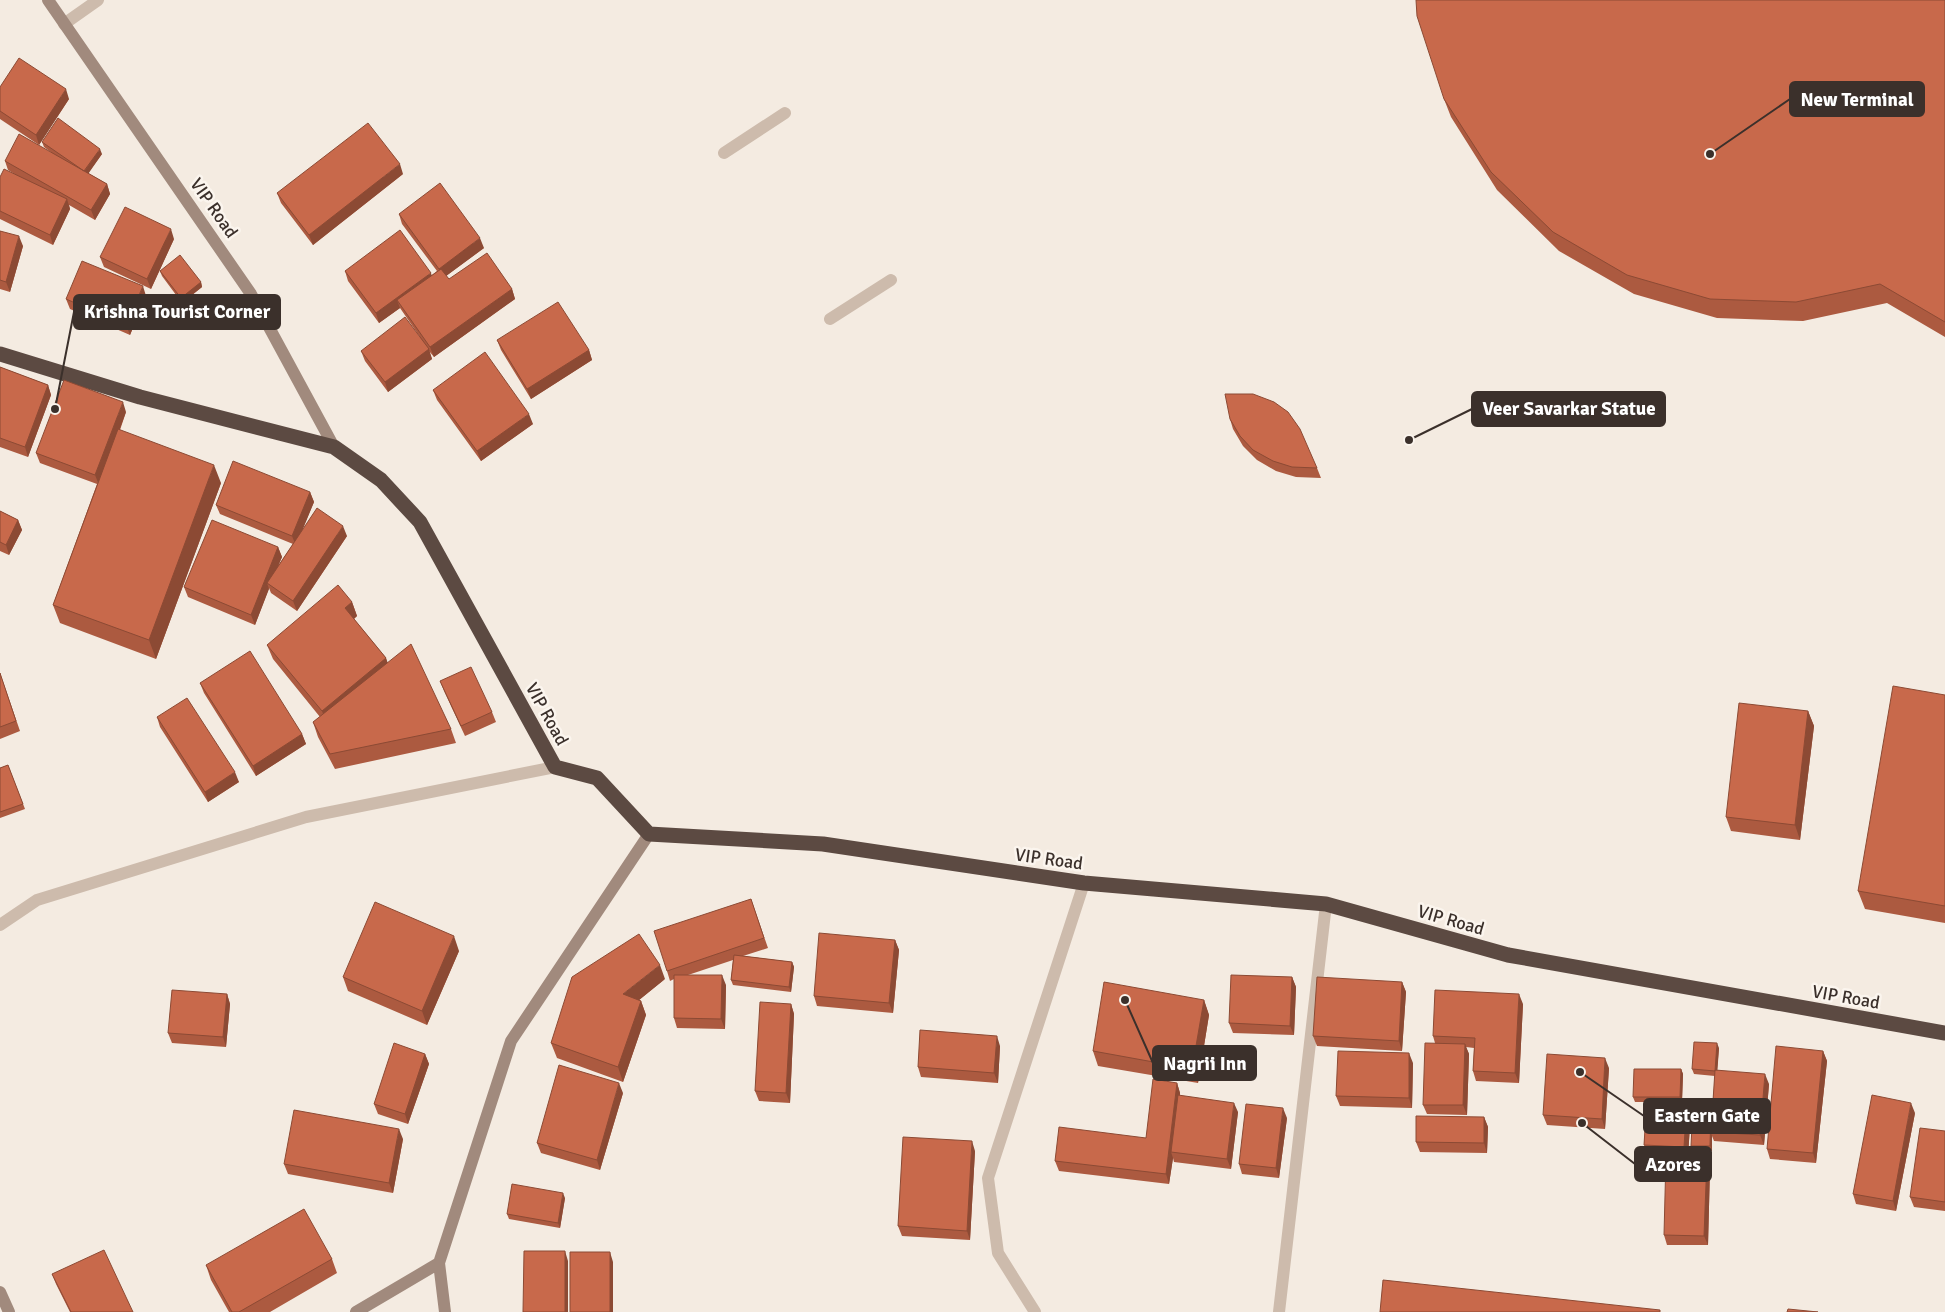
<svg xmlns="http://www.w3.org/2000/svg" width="1945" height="1312" font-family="Signika,sans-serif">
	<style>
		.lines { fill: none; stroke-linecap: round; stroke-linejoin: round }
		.lane { stroke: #cdbbac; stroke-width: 12 }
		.street { stroke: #cdbbac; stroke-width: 12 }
		.secondary { stroke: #a18a7d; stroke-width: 12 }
		.highway { stroke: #5c4a42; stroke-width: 15 }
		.wall { fill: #ac5a40 }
		.shaded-wall { fill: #8c4a34 }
		.building { fill: #c8694b; stroke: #8c4a34 }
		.labels { text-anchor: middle; stroke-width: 5; stroke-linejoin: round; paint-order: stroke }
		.street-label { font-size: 18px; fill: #3b302b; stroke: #fbf5ee }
		.leader { fill: none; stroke: #3b302b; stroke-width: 2 }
		.callout-dot { fill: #3b302b; stroke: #fbf5ee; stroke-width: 2 }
		.callout { fill: #3b302b; stroke: #3b302b; stroke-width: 2 }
		.callout-label { font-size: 19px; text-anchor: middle; font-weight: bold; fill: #fff }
	</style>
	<rect width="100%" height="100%" fill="#f4ebe1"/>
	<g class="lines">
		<!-- lane -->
		<path class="lane" d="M64,24l34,-24
			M724,153l61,-40
			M830,319l61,-39"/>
		<!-- street -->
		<path class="street" d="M0,925l37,-25 269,-83 249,-50
			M1035,1312l-37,-59 -10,-75 96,-295
			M1279,1312l47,-408"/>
		<!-- secondary -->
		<path class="secondary" d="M48,0l203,294 83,153
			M0,1292l9,20
			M356,1312l83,-49
			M445,1312l-6,-49 72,-222 138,-207"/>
		<!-- highway -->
		<path class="highway" d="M0,354l140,43 194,50 47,33 39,42 135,245 42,11 52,56 174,10 261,39 242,21 182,51 437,78"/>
	</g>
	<!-- wall -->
	<path class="wall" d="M1945,0v337l-58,-34 -84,18 -86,-3 -83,-24 -75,-43 -62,-61 -46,-73 -7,-18z
		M0,87l69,12 -30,46 -39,-26z
		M42,142l60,12 -14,19 19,11 3,10 -15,26 -26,-15 1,4 -17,36 -53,-26v-42l16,-2 -8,-5 -3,-9 47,-8 -8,-6z
		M403,174l-90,71 -32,-42 -4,-10z
		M399,214l85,34 -38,28 3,3 63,10 3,10 -81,58 -5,-6 3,8 -44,33 -23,-31 -4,-10 59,-14 -20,-29 -21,15 -31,-42 -3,-10 87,4 5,-4 -35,-47z
		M0,231l23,15 -13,46 -10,-3z
		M174,239l-23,50 -47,-22 -4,-10z
		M160,271l41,11 1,5 -20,16 -20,-27z
		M146,296l-16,39 -60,-26 -4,-10z
		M497,340l92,10 3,10 -61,39 -30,-49z
		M0,367l48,18 3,10 -23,62 -28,-10z
		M433,390l100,34 -52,37 -44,-61z
		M126,412l-6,18 101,53 -65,176 -96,-36 -7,-18 44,-121 -57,-21 -4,-10z
		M1230,419l87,49 4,10 -25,-1 -20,-6 -19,-11 -14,-14 -10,-17z
		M310,492l4,10 -12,28 45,6 -50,75 -26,-18 -2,-5 -14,37 -67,-28 -4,-10 94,-40 4,10 -4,9 15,-22 -73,-30 -4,-9z
		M0,511l18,9 4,10 -13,25 -9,-4z
		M352,602l5,14 -3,3 32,39 1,5 64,66 5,14 -121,26 -17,-32 -5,-15 7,-5 -47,-58 -6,-14z
		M0,673l20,58 -20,8z
		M440,681l52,31 4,10 -31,14 -21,-45z
		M200,683l102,51 4,10 -50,32 -52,-83z
		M1945,695v228l-80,-14 -7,-18z
		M1808,711l6,15 -14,114 -69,-9 -5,-14z
		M157,717l82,65 -31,20 -48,-75z
		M8,765l17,44 -25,9v-50z
		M751,899l17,49 -25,8 49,6 2,5 -3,25 -58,-7 -2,-5 2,-20 -45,15 38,10 -1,44 -48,-1 -3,-10v-39l-4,2 -3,-10z
		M895,940l4,10 -6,63 -76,-7 -3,-10z
		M459,951l-32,74 -79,-34 -5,-14z
		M1292,977l4,10 -2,48 -61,-2 -4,-10z
		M665,979l-26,21 2,1 5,14 -23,67 -66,-24 -6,-15z
		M1402,982l4,10 -4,59 -85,-5 -4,-10z
		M227,994l3,10 -4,43 -54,-4 -4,-10z
		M1204,1000l5,15 -11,68 -100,-17 -5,-15z
		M791,1004l3,10 -4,89 -31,-2 -4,-10z
		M1523,1004l-4,79 -43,-2 -3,-10 1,-23 -8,-1 3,7 -2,61 -40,-1 -4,-9 12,-62 -2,-7z
		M1000,1046l-2,37 -77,-6 -3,-10z
		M1719,1048l-2,22 52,14 -5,61 -50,-4 -2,-5v15h-19l-2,-5 20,-38 1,4 3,-36 -21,-2 -2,-5z
		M1823,1051l4,10 -11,102 -46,-4 -3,-10z
		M425,1054l4,10 -21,60 -30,-10 -4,-10z
		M1413,1063l-1,45 -72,-2 -4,-10z
		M1609,1068l-4,61 -58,-4 -4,-10z
		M1681,1069l2,5 -1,25h5l4,10 -3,48 -40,-2 -4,-10 3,-43h-12l-2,-5z
		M1177,1083l3,10v3l58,16 -7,57 -57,-7 -1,-4 -4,26 -110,-13 -4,-10 91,-23z
		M623,1093l-23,77 -59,-17 -4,-10z
		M1915,1113l-19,98 -40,-7 -3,-10z
		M1484,1117l4,10 -1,26 -67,-1 -4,-10z
		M1287,1118l-8,60 -37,-4 -3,-10z
		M1945,1131v80l-31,-4 -4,-10z
		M403,1139l-10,54 -105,-19 -4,-10z
		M975,1151l-5,89 -68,-4 -4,-10z
		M1710,1168l-2,77h-41l-3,-10z
		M565,1198l-5,30 -51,-9 -2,-5z
		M332,1259l5,14 -67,39h-41l-18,-32 -5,-15z
		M52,1274l81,38h-63l-14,-28z"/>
	<!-- shaded-wall -->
	<path class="shaded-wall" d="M66,89l3,10 -30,46 -3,-10z
		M100,149l2,5 -16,23 -2,-5z
		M400,164l3,10 -90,71 -4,-10z
		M107,184l3,10 -15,26 -4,-10z
		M67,199l3,10 -17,36 -3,-10z
		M171,229l3,10 -23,50 -4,-10z
		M19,236l4,10 -13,46 -4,-10z
		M480,238l4,10 -42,31 -3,-10z
		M431,273l3,10 -37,17 3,8 -21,15 -3,-10z
		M201,282l1,5 -20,16 -1,-5z
		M143,286l3,10 -16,39 -4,-10z
		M512,289l3,10 -81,58 -4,-10z
		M429,349l3,10 -44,33 -3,-10z
		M589,350l3,10 -61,39 -4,-10z
		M48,385l3,10 -23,62 -3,-10z
		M123,402l3,10 -27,73 -4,-10z
		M529,414l4,10 -52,37 -4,-10z
		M214,465l7,18 -65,176 -7,-19z
		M310,492l4,10 -18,44 -4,-10z
		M18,520l4,10 -13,25 -3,-10z
		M343,526l4,10 -50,75 -4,-10z
		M278,547l4,10 -12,28 -3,-2 2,6 -14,36 -4,-10z
		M352,602l5,14 -7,6 -5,-14z
		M386,658l5,14 -64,53 -5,-14z
		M1808,711l6,15 -14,114 -5,-15z
		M302,734l4,10 -50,32 -3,-10z
		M235,772l4,10 -31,20 -3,-10z
		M454,936l5,15 -32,74 -5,-14z
		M895,940l4,10 -6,63 -4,-10z
		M792,962l2,5 -3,25 -2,-5z
		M660,965l5,14 -37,30 -5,-15z
		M722,975l4,10 -1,44 -4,-10z
		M1292,977l4,10 -2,48 -4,-9z
		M1402,982l4,10 -4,59 -3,-10z
		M227,994l3,10 -4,43 -3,-10z
		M1519,994l4,10 -4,79 -4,-10z
		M1204,1000l5,15 -11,68 -6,-14z
		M641,1001l5,14 -23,67 -5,-15z
		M791,1004l3,10 -4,89 -4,-10z
		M997,1036l3,10 -2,37 -4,-10z
		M1717,1043l2,5 -2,28 -2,-5z
		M1465,1044l4,10 -2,61 -4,-10z
		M1823,1051l4,10 -11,102 -3,-10z
		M1409,1053l4,10 -1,45 -3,-10z
		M425,1054l4,10 -21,60 -3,-10z
		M1605,1058l4,10 -4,61 -3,-10z
		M1681,1069l2,5 -1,29 -2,-6z
		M1765,1074l4,10 -5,61 -4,-10z
		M619,1083l4,10 -23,77 -3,-10z
		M1177,1083l3,10 -7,59h-2l2,6 -4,26 -3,-10z
		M1687,1099l4,10 -3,48 -4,-10z
		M1234,1103l4,9 -7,57 -4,-10z
		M1911,1103l4,10 -19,98 -3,-10z
		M1283,1108l4,10 -8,60 -3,-10z
		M1711,1108l2,5 -2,19 1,4v15l-2,-5z
		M1484,1117l4,10 -1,26 -3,-10z
		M399,1129l4,10 -10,54 -4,-10z
		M972,1141l3,10 -5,89 -3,-9z
		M1707,1158l3,10 -2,77 -4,-9z
		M563,1193l2,5 -5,30 -2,-5z
		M565,1251l3,10v51h-3z
		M610,1252l3,10v50h-3z"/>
	<!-- building -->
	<path class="building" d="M1416,0h529v322l-65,-38 -84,18 -86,-3 -83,-24 -74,-43 -62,-60 -47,-73 -27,-83z
		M19,58l47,31 -30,46 -36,-24v-24z
		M58,118l42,31 -16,22 -42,-29z
		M368,123l32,41 -91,71 -32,-42z
		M19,134l88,50 -16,26 -86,-49z
		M4,169l63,30 -17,36 -50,-24v-34z
		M440,183l40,55 -41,31 -40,-55z
		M125,207l46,22 -24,50 -47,-22z
		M400,230l31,43 -55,40 -31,-42z
		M0,231l19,5 -13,46 -6,-2z
		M487,253l25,36 -82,58 -33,-47 44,-31 8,10z
		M180,255l21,27 -20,16 -21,-27z
		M82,261l61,25 -17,39 -60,-26z
		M558,302l31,48 -62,39 -30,-49z
		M405,317l24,32 -44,33 -24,-31z
		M485,352l44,62 -52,37 -44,-61z
		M0,367l48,18 -23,62 -25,-9z
		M64,380l59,22 -28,73 -59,-22z
		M1225,394h28l21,8 14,10 12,17 17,39 -25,-1 -19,-6 -20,-11 -13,-14 -10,-17z
		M118,429l96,36 -65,175 -96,-35z
		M233,461l77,31 -18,44 -76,-31z
		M317,508l26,18 -50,75 -26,-18z
		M0,511l18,9 -12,25 -6,-3z
		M212,520l66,27 -27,68 -67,-28z
		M338,585l14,17 -7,6 41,50 -64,53 -55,-66z
		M411,644l40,85 -121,25 -17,-32z
		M250,651l52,83 -49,32 -53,-83z
		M471,667l21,45 -31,14 -21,-45z
		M0,673l16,48 -16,6z
		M1893,686l52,9v211l-87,-15z
		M187,698l48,74 -30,20 -48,-75z
		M1739,703l69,8 -13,114 -69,-8z
		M8,765l15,39 -23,8v-44z
		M751,899l13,39 -97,33 -13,-40z
		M375,902l79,34 -32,75 -79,-34z
		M819,933l76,7 -6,63 -75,-7z
		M639,934l21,31 -37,29 18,7 -23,66 -67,-24 21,-66z
		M734,955l58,7 -3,25 -58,-7z
		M674,975h48l-1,44 -47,-1z
		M1231,975l61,2 -2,49 -61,-3z
		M1317,977l85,5 -3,59 -86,-5z
		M1104,982l100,18 -12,69 -99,-18z
		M172,990l55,4 -4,43 -55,-4z
		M1435,990l84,4 -4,79 -42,-2 2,-33 -42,-2z
		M760,1002l31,2 -5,89 -31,-2z
		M920,1030l77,6 -3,37 -76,-6z
		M1694,1042l23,1 -2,28 -23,-2z
		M394,1043l31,11 -20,60 -31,-10z
		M1425,1043l40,1 -2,61h-40z
		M1776,1046l47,5 -10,102 -46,-4z
		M1338,1051l71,2v45l-73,-2z
		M1547,1054l58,4 -3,61 -59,-4z
		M559,1065l60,18 -22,77 -60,-17z
		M1634,1069h47l-1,28h-47z
		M1715,1070l50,4 -5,61 -49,-3z
		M1153,1079l24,4 -11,91 -111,-13 4,-34 87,11z
		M1178,1095l56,8 -7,56 -56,-7z
		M1872,1095l39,8 -18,98 -40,-7z
		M1647,1098l40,1 -3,48 -40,-2z
		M1246,1104l37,4 -7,60 -37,-4z
		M1693,1107l18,1 -1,38h-19z
		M294,1110l105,19 -10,54 -105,-19z
		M1416,1116l68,1v26l-68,-1z
		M1920,1128l25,3v71l-35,-5z
		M903,1137l69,4 -5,90 -69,-5z
		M1666,1156l41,2 -3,78 -40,-1z
		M512,1184l51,9 -5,30 -51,-9z
		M304,1209l28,50 -93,53h-7l-26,-47z
		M104,1250l29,62h-62l-19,-38z
		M524,1251h41v61h-42z
		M570,1252h40v60h-40z
		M1383,1280l277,30v2h-280z
		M1788,1309l30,3h-31z"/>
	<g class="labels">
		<!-- street labels -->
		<g class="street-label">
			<text transform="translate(214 208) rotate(55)" y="6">VIP Road</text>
			<text transform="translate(547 714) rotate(61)" y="6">VIP Road</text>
			<text transform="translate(1049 859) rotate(8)" y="6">VIP Road</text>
			<text transform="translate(1451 920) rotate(16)" y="6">VIP Road</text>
			<text transform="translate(1846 997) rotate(10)" y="6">VIP Road</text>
		</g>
	</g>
	<!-- callouts -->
	<path class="leader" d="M1710 154L1790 99M55 409L74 312M1409 440L1472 409M1125 1000L1153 1063M1580 1072L1644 1116M1582 1123L1635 1164"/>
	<g class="callout-dot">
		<circle cx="1710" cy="154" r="5"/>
		<circle cx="55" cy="409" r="5"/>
		<circle cx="1409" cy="440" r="5"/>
		<circle cx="1125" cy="1000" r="5"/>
		<circle cx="1580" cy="1072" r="5"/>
		<circle cx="1582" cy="1123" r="5"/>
	</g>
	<g class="callout">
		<rect x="1790" y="82" width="134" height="34" rx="5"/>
		<rect x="74" y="295" width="206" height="34" rx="5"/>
		<rect x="1472" y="392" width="193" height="34" rx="5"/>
		<rect x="1153" y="1046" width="103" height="34" rx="5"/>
		<rect x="1644" y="1099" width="126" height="34" rx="5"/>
		<rect x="1635" y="1147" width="76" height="34" rx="5"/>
	</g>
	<g class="callout-label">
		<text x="1857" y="106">New Terminal</text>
		<text x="177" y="318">Krishna Tourist Corner</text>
		<text x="1569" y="415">Veer Savarkar Statue</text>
		<text x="1205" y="1070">Nagrii Inn</text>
		<text x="1707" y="1122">Eastern Gate</text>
		<text x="1673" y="1171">Azores</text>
	</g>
</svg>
